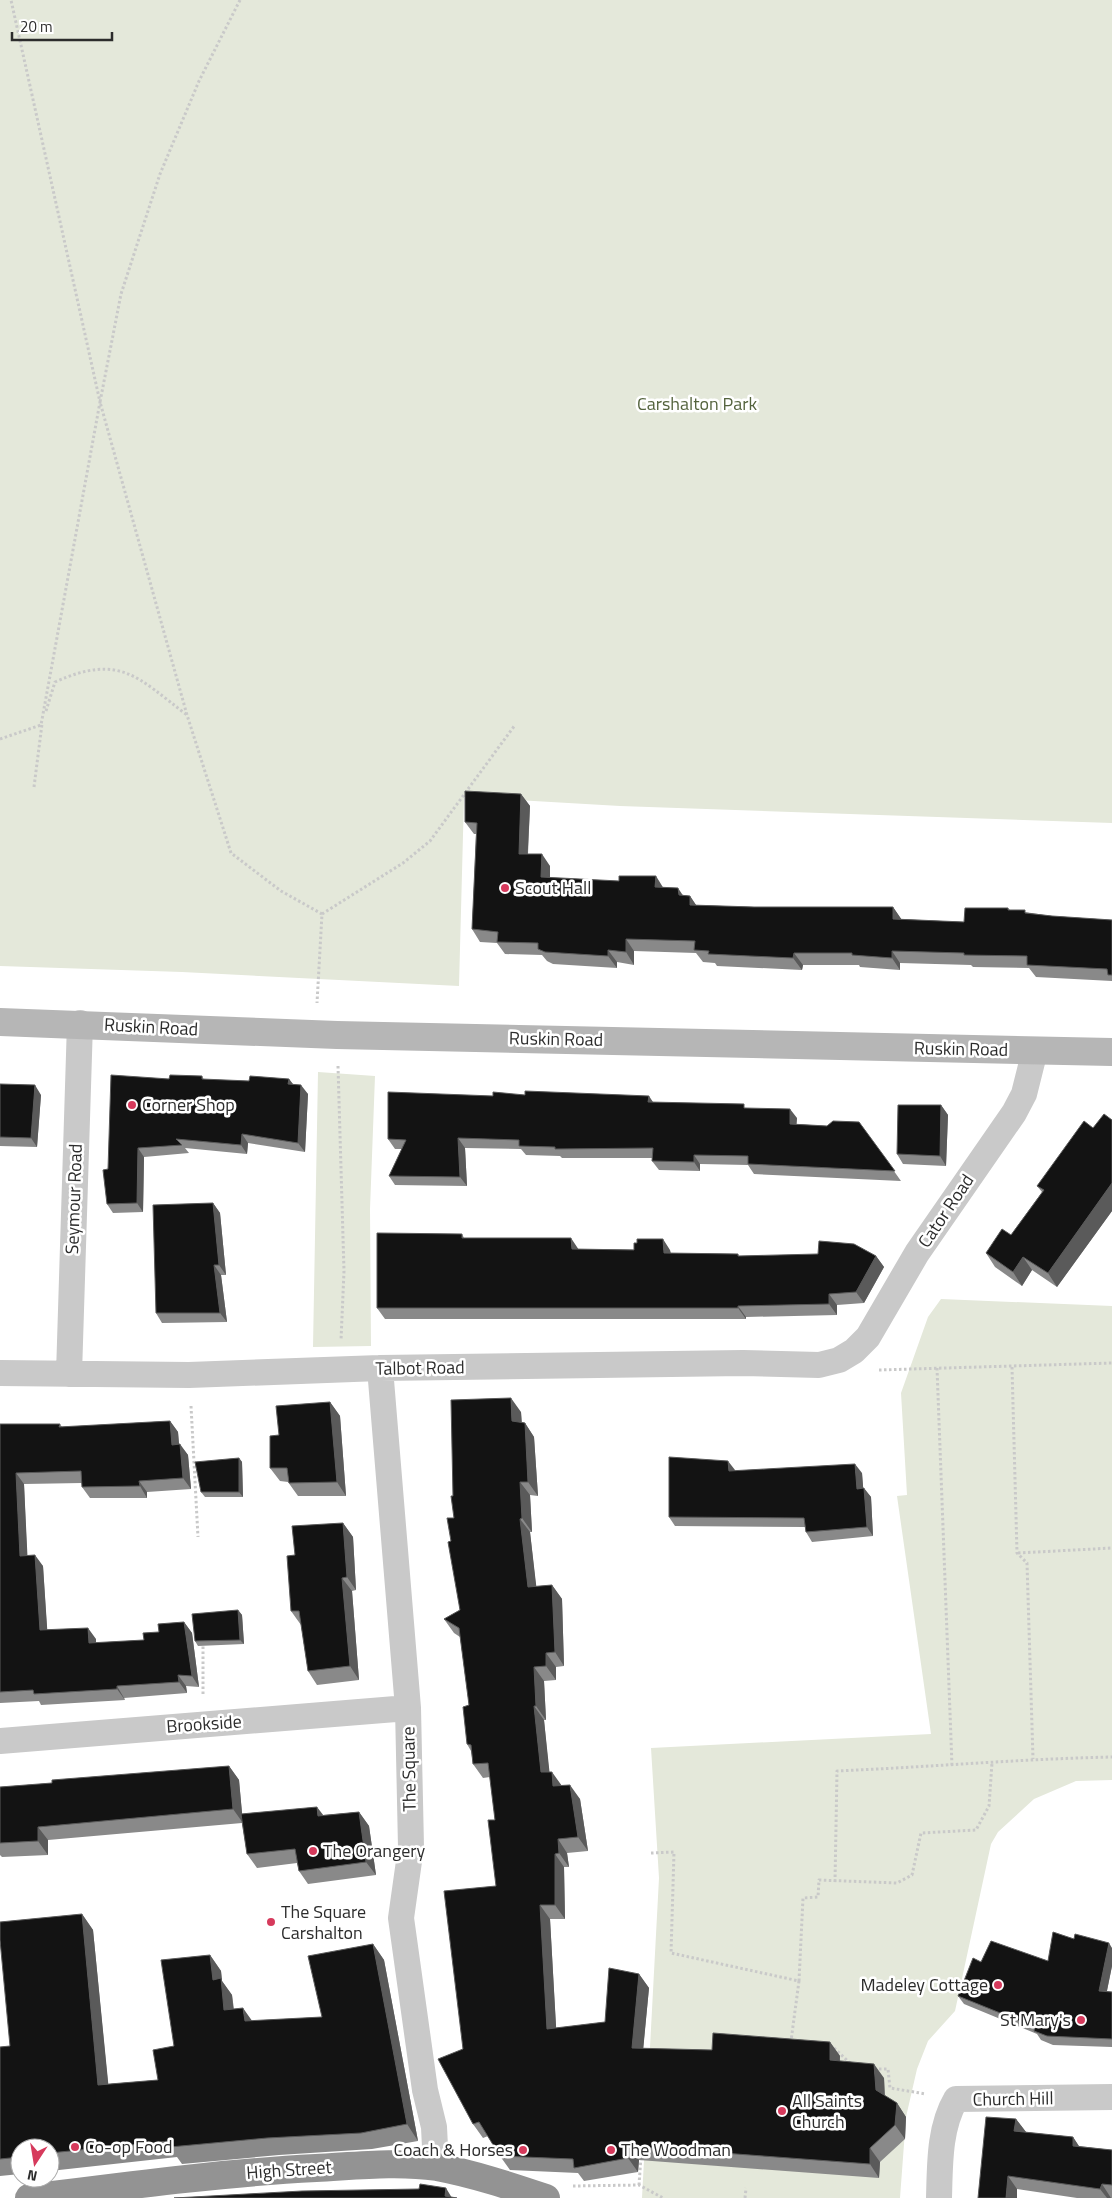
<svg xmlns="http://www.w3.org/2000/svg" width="1112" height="2198" font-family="'Titillium Web',sans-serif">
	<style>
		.green { fill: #e4e8da }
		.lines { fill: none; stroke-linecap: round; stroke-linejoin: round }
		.path { stroke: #c9c9c9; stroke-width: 3; stroke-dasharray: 2.5 2.5; stroke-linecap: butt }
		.street { stroke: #c9c9c9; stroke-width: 26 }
		.secondary { stroke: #b6b6b6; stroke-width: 28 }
		.highway { stroke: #939393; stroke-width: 28 }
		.wall { fill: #898989 }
		.shaded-wall { fill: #5a5a5a }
		.building { fill: #131313; stroke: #5a5a5a }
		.poi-dot { fill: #d63a5c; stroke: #fff; stroke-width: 2 }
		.labels { text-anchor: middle; stroke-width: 5; stroke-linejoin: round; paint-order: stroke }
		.park-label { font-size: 18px; fill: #54633d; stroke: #fff }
		.poi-label { font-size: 18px; fill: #2c2c2c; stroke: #fff; text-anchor: start }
		.street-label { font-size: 18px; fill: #2c2c2c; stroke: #fff }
	</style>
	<rect width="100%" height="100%" fill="#fff"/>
	<!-- green -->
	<path class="green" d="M0,0h1112v823l-492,-17 -156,-9 -5,189 -277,-14 -182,-6z
		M318,1072l57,4 -5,133 1,137 -58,1z
		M941,1299l171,7v474l-36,1 -42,18 -36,33 -7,12 -36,167 -27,30 -11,28 -11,48 -6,81h-258l17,-320 -8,-130 280,-14 -34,-238 10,-1 -6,-102 27,-76z"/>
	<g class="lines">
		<!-- path -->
		<path class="path" d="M240,0l-41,81 -39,93 -39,120 -21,108 87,313 44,138 50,38 41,23 -5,89
			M46,711l9,-29c65,-29 82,-5 132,33
			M0,739l41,-14 59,-323 -89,-402
			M34,787l8,-63
			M322,914l81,-51 27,-22 85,-116
			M338,1066l6,205 -3,69
			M1012,1367l5,186 10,10 6,196
			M937,1368l15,398
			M879,1370l233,-7
			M191,1406l7,131
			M1018,1553l94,-5
			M203,1694v-51
			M651,1853l23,-1 -3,101 128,28 -8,60
			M835,1882l2,-111c92,-4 183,-12 275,-14
			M799,1981l4,-83 15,-1 1,-17 78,3 15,-8 9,-42 55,-3 13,-24 3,-43
			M834,2048l17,16
			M874,2069h14l2,19 36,6
			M639,2185l2,-29
			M573,2186l66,-1 24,13
			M745,2198l1,-10"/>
		<!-- street -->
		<path class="street" d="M380,1368l28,340 3,139 -10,71 24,172 9,37 2,40
			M0,1373l189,2 191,-7 363,-5 76,2 20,-5 15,-9 14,-14 49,-84 97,-140 10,-19 11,-44
			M69,1374l11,-351
			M0,1741l408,-33
			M939,2198c1,-33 0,-70 17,-99l156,-2"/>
		<!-- secondary -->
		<path class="secondary" d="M0,1022l337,13 775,17"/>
		<!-- highway -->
		<path class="highway" d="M29,2198c95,-12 191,-25 287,-30 39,-2 81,-7 121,-1 37,7 73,19 109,31"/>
	</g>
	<!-- wall -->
	<path class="wall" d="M521,794l9,12 -2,48 22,12v12l113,9 20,8 7,1 6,9 58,2h139l8,12 63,3 44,-14 2,2 42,6 60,4v61l-76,-4 -7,-9 -56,-1 -2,-2 -71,-2v7l-40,-3 -1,-2h-56l-1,5 -85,-4 -2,-3 -12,-1 -7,-9 -62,-2v14l-17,-3v6l-64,-4 -6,-3 -5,-6 -37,-1 -8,-11 -17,-1 -8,-13 4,-95h-2l-9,-12z
		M202,1076l2,4 45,1 40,-2 4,5 15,10 -3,58 -57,-9 -1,11 -62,-6 4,5 -45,4 -1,55 -30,1 -6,-9 1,-35 61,-90z
		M0,1084l41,11 -4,52 -37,-1z
		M525,1095l128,7 94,6 50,10 -1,6 31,2 32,-4 42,59 -147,-7 -6,-9 -48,-1v7l-41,-1 -7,-9v-3h-90l-2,-2 -34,-1 -5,-6 -56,-1 2,38 -72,-1 -6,-9 13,-27h-7l-7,-10 105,-43z
		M941,1105l7,10 -2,51 -43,-2 -6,-10z
		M1112,1120v91l-55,76 -25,-17 -10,16 -27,-19 -9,-14 25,-18 31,-43 -5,-6 56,-58z
		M213,1203l7,10 6,62h-5l6,47 -65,1 -6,-10z
		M462,1234l2,4 114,11 92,1 1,3 67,1 1,2h137l8,11 -20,36 -27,2v10l-91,2v2h-361l-8,-11z
		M330,1402l10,14 6,80h-48l-10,-14 -8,-1 -10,-13 9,-33z
		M521,1412l1,10 3,1 9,14 4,59 -8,-1 2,37h-2l6,55 16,-2 10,14 2,67 -8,1v13l-12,1 2,39h-2l5,52 13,14 18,13 8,52 -21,2 2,14h-5l1,52h-15l6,109 49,-6 34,-48 10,14 -6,61 69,1 118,-8 10,14v5l44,17 1,18 12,7 9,14 -1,22 -25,23 -1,16 -240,-18 -1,12 -54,9 -6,-8 -68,-3 -10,-14 -12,-20 -5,2 -10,-14 -10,-75 33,-163 -1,-66 -5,-43 -7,1 -10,-14 -2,-13 -4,-7 2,-39 -9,-68 -6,-4 -10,-14 16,-9 -9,-69 3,-23 -1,-22z
		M170,1421l8,11 1,12 9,11 3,34 -44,3v6h-57l-8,-11v-4l-58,1 3,71 16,11 4,64 49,9v4l48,-3 15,-8 25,-10 8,11 7,54 -13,-1 1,7 -63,5 1,2 -84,5 -2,-4 -39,2v-279h60l2,3z
		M239,1458l3,4 1,35h-38l-4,-5z
		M735,1470v1l127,2 1,15 8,9 2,39 -61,6 -6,-10 -1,-5 -130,-1 -6,-9z
		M343,1523l10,14 3,53 -4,1 7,89 -42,5 -9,-14 -7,-46 -10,-14 4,-56z
		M238,1610l4,5 2,29 -46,2 -3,-5z
		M229,1766l10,14 3,34 81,1 36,-3 10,14 7,49 -68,9 -9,-13 -2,-8 -40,5 -10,-14 -5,-31 -194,17v15l-46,2 -2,-2v-68l52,-4z
		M82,1914l11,16 15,154 50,-4 16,-34 36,-91 11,16 1,10 10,14 2,14 18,12 70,-4 51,-73 11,16 34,181 -46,8 -93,6 -97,9 -5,-7 -127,14v-23h-30v26l-20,2v-129l10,-1z
		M1074,1939l38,9v18l-5,25 5,1v55l-59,-2 -12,-5 -4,-6 -73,-30 -6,-8 23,-34 67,-1z
		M1016,2119l10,13 47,5 6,9 33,4v48h-35l-60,-9 -39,9z"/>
	<!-- shaded-wall -->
	<path class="shaded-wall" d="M521,794l9,12 -3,61 -8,-13z
		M542,854l8,12v24l-9,-13z
		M656,876l8,13 -9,-2z
		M678,888l8,12 -7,-5z
		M690,896l8,12 -8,-3z
		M893,907l9,13 -9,-1z
		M626,939l8,12v14l-8,-13z
		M608,950l9,12v6l-9,-12z
		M892,951l8,12v7l-8,-12z
		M794,953l9,12 -1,5 -9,-12z
		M289,1079l6,8 -7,-3z
		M35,1085l6,10 -4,52 -6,-9z
		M301,1085l7,9 -3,58 -7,-9z
		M649,1096l6,9 -7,-3z
		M941,1105l7,10 -2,51 -6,-10z
		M790,1109l7,9 -1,15 -6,-9z
		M242,1134l6,9 -1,11 -6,-9z
		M458,1138l7,10 2,38 -7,-9z
		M138,1148l6,9 -1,55 -6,-9z
		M694,1155l6,9v7l-6,-9z
		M1112,1183v28l-55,76 -9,-14z
		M213,1203l7,10 6,62 -7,-10z
		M571,1238l8,12 -7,-1z
		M663,1239l7,11 1,14 -7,-11z
		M876,1256l8,11 -20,36 -8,-11z
		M1023,1257l9,13 -10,16 -9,-14z
		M214,1265l7,10 6,47 -7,-9z
		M829,1294l8,11v10l-8,-11z
		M738,1306l8,11v2l-8,-11z
		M511,1398l10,14 1,23 -10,-14z
		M330,1402l10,14 6,80 -9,-14z
		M170,1421l8,11 2,24 -8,-11z
		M525,1423l9,14 4,59 -10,-14z
		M180,1444l8,11 3,34 -8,-11z
		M239,1458l3,4 1,35 -4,-5z
		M728,1461l7,9v10l-6,-9z
		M855,1464l7,9 2,25 -7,-9z
		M16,1473l8,11 4,83 -8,-11z
		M139,1481l8,11v6l-7,-12z
		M520,1482l10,13 2,37 -10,-14z
		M864,1488l7,9 2,39 -6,-9z
		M520,1519l10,13 8,69 -10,-14z
		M343,1523l10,14 3,53 -9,-13z
		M35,1555l8,11 5,75 -8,-11z
		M342,1578l10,13 7,89 -9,-14z
		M552,1585l10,14 2,67 -9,-14z
		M238,1610l4,5 2,29 -4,-4z
		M184,1622l8,11 7,54 -7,-11z
		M88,1628l8,11v15l-7,-11z
		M546,1653l10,14v13l-10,-14z
		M534,1667l10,14 2,39 -10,-14z
		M178,1675l8,11 1,7 -8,-11z
		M117,1686l7,12 1,2 -8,-11z
		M534,1706l10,14 7,66 -10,-14z
		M229,1766l10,14 4,43 -10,-14z
		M552,1772l10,14h-9z
		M570,1785l10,14 8,52 -10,-14z
		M317,1807l10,13 -9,-4z
		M359,1812l10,14 7,49 -10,-13z
		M38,1827l10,13v15l-10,-14z
		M558,1839l9,14 2,14 -10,-14z
		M555,1854l9,13 1,52 -10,-14z
		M540,1905l10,14 7,124 -10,-14z
		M82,1914l11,16 17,171 -12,-16z
		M1109,1943l3,5v18l-7,34 -6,-9z
		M373,1944l11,16 34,181 -11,-17z
		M210,1955l11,16 1,10 10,14 3,31 -11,-16 -11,-30z
		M639,1974l10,14 -7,74 -10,-14z
		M243,2008l12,17 -10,-4z
		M830,2042l10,14 -1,18 -9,-14z
		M874,2064l10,14 1,26 -9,-14z
		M897,2103l9,14 -1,22 -10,-14z
		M1016,2119l10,13 -12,-1z
		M1073,2137l9,14 -9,-5z
		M629,2146l10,14 -1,12 -10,-14z
		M870,2148l10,14 -1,16 -9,-14z
		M1008,2176l9,13v9h-11z
		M1102,2184l9,14h-4l-7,-9z
		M446,2188l6,10 -7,-2z"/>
	<!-- building -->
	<path class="building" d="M465,791l56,3 -2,60h23l-1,23 78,4v-5h37l-1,11 23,1 1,7 11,1v9l64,2h139v12l71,3 1,-14h43v2h17v3l27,3 60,4v55h-4l-1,-6 -80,-4v-9l-63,-1v-2l-72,-2v7l-40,-3v-2h-58l-1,5 -85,-4 1,-3 -15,-1 1,-9 -69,-2v13l-18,-2v6l-63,-4 -7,-3v-6l-41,-1 1,-10 -26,-3 5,-106 -12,-1z
		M111,1075l58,4 1,-4 32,1v3l47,2 1,-5 39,3 -1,5 13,1 -3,58 -56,-9 -1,11 -65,-6 6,6 -44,3 -1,55 -30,1 -4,-34 5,-1z
		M0,1084l35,1 -4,53 -31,-1z
		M525,1091l124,5 -1,6 96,2v4l46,1v15l37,2 6,-5 26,1 36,49 -147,-7v-8l-54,-1v7l-42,-1 1,-13 -98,1v-2l-36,-1v-6l-61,-2 2,39 -71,-1 17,-36 -18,-1v-47l105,4v-4l32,3z
		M898,1105h43l-1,51 -43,-2z
		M1104,1114l8,6v63l-64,90 -25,-16 -10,15 -27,-19 16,-24 9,6 33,-45 -7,-4 47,-65 9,7z
		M213,1203l6,62h-5l6,48h-64l-3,-108z
		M377,1233l85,1v4h109l1,11 62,1v-7h3v-4h26l1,14 74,1v2l80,-2 1,-13 35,3 22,12 -20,36 -27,2v10l-91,2v2h-361z
		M511,1398l1,23 13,2 3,59h-8l2,36 -2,1 8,68 24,-2 3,67 -9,1v13l-12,1 2,39h-2l7,66h11l1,14 17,-1 8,52 -20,2 1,14 -4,1v51h-15l7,124 58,-7 4,-54 30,6 -7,74 80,2 1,-17 117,9v18l44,4 2,26 21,13 -2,22 -25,23v16l-241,-18 -1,12 -54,10 -1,-9 -73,-3 -21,-34 -6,2 -35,-65 25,-10 -19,-158 52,-5 -8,-66h7l-7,-57 -15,1 -2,-19 -4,-1 -4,-37 6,-2 -10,-77 -15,-9 16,-9 -12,-68 3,-1 -4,-23h7l-3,-22h2l-2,-96z
		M330,1402l7,80 -48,1 -2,-15h-17v-32l9,-1 -3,-29z
		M170,1421l2,24 8,-1 3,34 -44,3 1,5 -58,1 -1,-16 -65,2 4,83 15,-1 5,75 48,-2 1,15 55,-3 -1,-7 16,-1 -1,-8 26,-2 8,54 -14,-1 1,7 -62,4v3l-83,5 -1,-4 -33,2v-268h60l-1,3z
		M669,1457l59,4 1,10 126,-7 2,25 7,-1 3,39 -61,5 -2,-14 -135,-1z
		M239,1458v34h-38l-6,-30z
		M343,1523l4,54 -5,1 8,88 -42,5 -9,-60h-8l-4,-55 8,-1 -3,-29z
		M238,1610l2,30 -45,1 -3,-27z
		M229,1766l4,43 -195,18v14l-38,2v-56l52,-4v-3z
		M317,1807l1,9 41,-4 7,50 -67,9 -4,-22 -48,5 -6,-40z
		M82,1914l16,171 60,-5 -5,-30 21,-4 -13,-86 49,-5 3,25 8,-2 3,32 19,-2 2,13 77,-4 -14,-61 65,-12 34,180 -46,9 -94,5 -97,9 -1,-6 -119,12v-5h-30v9l-20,2v-112l10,-1 -10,-106v-18z
		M1053,1932l21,7 1,-5 34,9 -10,48 13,1v47l-65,-3 -13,-5 1,-4 -77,-31 15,-38 8,4 10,-21 57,20z
		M986,2117l30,2 -2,12 59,6v9l39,4v35l-10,-1 -2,5 -92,-13 -2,22h-28z
		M420,2184l26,4 -1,8 12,2h-283l128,-7 117,-2z"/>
	<!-- markers -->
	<g class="poi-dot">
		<circle cx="505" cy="888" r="5"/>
		<circle cx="132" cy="1105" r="5"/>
		<circle cx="313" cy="1851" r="5"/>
		<circle cx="271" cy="1922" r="5"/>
		<circle cx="998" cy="1985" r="5"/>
		<circle cx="1081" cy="2020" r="5"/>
		<circle cx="782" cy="2111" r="5"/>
		<circle cx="75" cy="2147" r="5"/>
		<circle cx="523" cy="2150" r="5"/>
		<circle cx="611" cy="2150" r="5"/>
	</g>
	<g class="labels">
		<!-- park labels -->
		<g class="park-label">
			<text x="697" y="410">Carshalton Park</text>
		</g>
		<!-- poi labels -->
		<g class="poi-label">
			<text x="515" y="894">Scout Hall</text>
			<text x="142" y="1111">Corner Shop</text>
			<text x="323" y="1857">The Orangery</text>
			<text x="281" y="1918">The Square<tspan x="281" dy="21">Carshalton</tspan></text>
			<text x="988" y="1991" text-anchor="end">Madeley Cottage</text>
			<text x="1071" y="2026" text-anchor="end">St Mary's</text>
			<text x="792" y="2107">All Saints<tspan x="792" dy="21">Church</tspan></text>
			<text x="85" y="2153">Co-op Food</text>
			<text x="513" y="2156" text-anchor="end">Coach &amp; Horses</text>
			<text x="621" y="2156">The Woodman</text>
		</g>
		<!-- street labels -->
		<g class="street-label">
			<text transform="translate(151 1027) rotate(3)" y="6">Ruskin Road</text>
			<text transform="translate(556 1039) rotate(1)" y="6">Ruskin Road</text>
			<text transform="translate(961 1049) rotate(1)" y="6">Ruskin Road</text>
			<text transform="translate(74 1199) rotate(-88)" y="6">Seymour Road</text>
			<text transform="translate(946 1211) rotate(-56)" y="6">Cator Road</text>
			<text transform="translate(420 1368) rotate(-1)" y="6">Talbot Road</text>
			<text transform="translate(204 1724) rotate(-4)" y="6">Brookside</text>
			<text transform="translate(409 1769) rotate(-91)" y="6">The Square</text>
			<text transform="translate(1013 2099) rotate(-1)" y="6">Church Hill</text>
			<text transform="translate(289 2170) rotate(-4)" y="6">High Street</text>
		</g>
	</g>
	<!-- north arrow -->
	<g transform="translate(35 2163) rotate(192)"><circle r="24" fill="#ffffff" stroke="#ababab"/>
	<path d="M0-4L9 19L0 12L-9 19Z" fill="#d63a5c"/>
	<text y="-8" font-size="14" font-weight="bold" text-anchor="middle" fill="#2c2c2c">N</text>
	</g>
	<!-- scale -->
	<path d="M12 32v8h100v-8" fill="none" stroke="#2c2c2c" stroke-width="2.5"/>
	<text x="20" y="32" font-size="15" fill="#2c2c2c" stroke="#ffffff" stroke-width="4" paint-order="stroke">20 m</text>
</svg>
